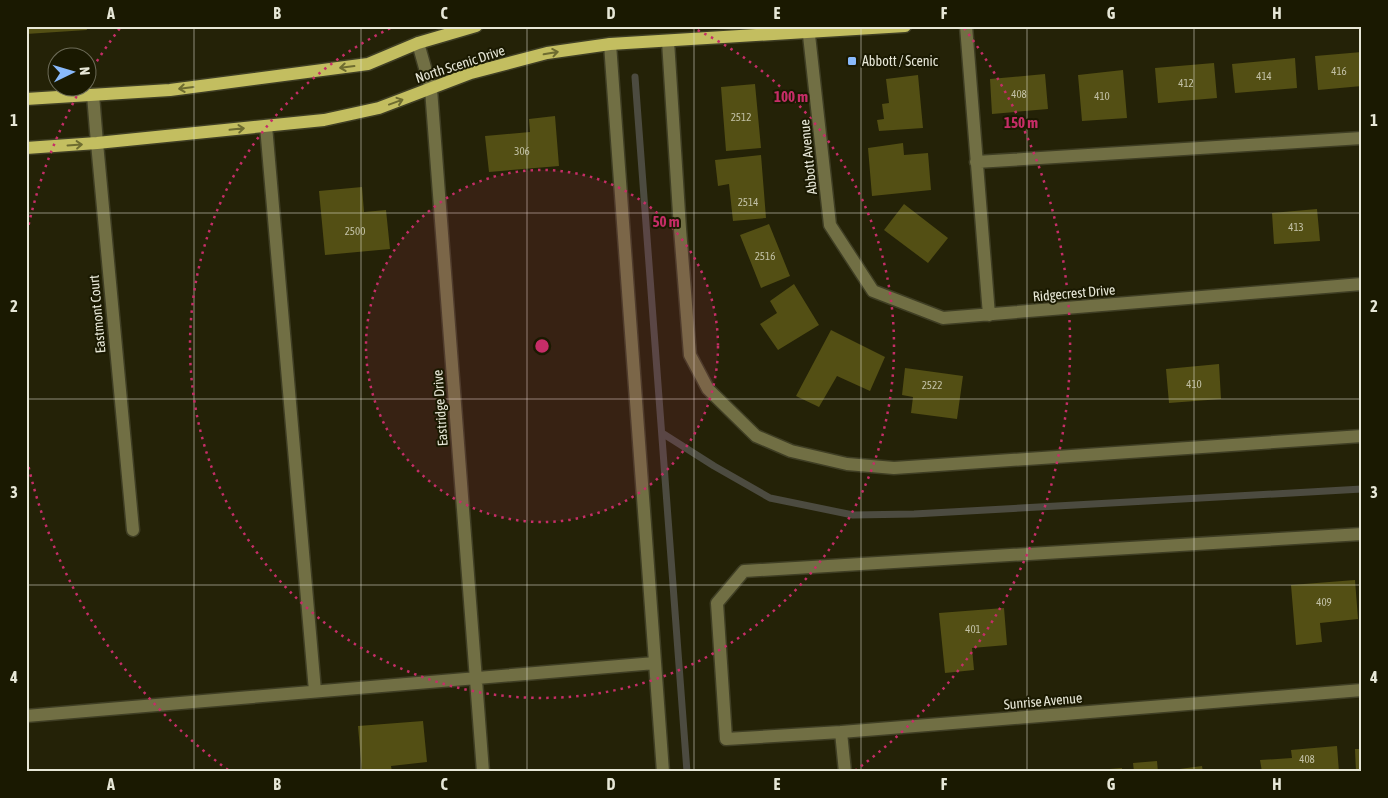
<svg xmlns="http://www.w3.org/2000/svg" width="1388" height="798" font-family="'Asap Condensed',sans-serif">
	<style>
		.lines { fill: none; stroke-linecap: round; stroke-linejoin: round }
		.stream { stroke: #4c4b40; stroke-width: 7 }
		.building { fill: #534f14 }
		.minor-casing { stroke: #3f3e24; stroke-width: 15 }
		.major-casing { stroke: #3f3e24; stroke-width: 15 }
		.minor { stroke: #716f44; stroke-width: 12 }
		.major { stroke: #c3be60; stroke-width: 12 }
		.oneway { stroke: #6e6c30 }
		.grid { fill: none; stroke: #e7e7d7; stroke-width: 1; stroke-opacity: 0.55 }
		.ring { fill: none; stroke: #c62d67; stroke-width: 2.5; stroke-dasharray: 2.5 5 }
		.poi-dot { fill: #89bafc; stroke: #1a1901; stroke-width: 2 }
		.labels { text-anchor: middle; stroke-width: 4; stroke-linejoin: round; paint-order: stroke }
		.number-label { font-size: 11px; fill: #c2c1a6 }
		.poi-label { font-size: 14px; fill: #e7e7d7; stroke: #1a1901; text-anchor: start }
		.street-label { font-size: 14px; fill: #e7e7d7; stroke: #1a1901 }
		.centre { fill: #c62d67; stroke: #1a1901; stroke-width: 2.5 }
		.ring-label { font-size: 15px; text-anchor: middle; font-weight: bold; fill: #c62d67; stroke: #1a1901; stroke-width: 4; stroke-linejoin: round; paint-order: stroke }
		.neatline { fill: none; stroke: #e7e7d7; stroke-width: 2 }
		.grid-label { font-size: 16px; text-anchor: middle; font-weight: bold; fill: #e7e7d7 }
	</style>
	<rect width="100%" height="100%" fill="#242207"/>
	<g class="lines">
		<!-- stream -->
		<path class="stream" d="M635,77l52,695
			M662,433l52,33 56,32 83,17 61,-1 448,-25"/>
	</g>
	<!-- building -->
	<path class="building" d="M26,26h60l1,4 -61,4z
		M1362,52v34l-44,4 -3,-34z
		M1295,58l2,30 -62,5 -3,-29z
		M1214,63l3,35 -59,5 -3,-35z
		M1123,70l4,48 -45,3 -4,-46z
		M1045,74l3,35 -56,5 -2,-35z
		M918,75l5,53 -44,3 -2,-11 7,-1 -2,-15 7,-1 -3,-24z
		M755,84l6,64 -35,3 -5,-64z
		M555,116l4,50 -70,6 -4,-36 45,-4 -1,-13z
		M903,143l1,12 24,-2 3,37 -59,6 -4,-48z
		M761,155l5,63 -33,3 -4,-37 -11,2 -3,-26z
		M362,187l2,25 22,-2 4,39 -65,6 -6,-64z
		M904,204l44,34 -20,25 -44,-33z
		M1317,209l3,32 -46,3 -2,-31z
		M769,224l21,52 -29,12 -21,-53z
		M794,284l25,41 -41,25 -18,-26 17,-11 -7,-12z
		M831,330l54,27 -15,34 -33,-15 -18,31 -23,-11z
		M1219,364l2,35 -52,4 -3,-34z
		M905,368l58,8 -6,43 -46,-6 2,-16 -11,-2z
		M1355,580l3,39 -38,4 2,19 -26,3 -5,-60z
		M1004,608l3,37 -35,3 2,22 -29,3 -6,-60z
		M423,721l4,41 -36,4 1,6h-30l-4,-46z
		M1337,746l2,26h-77l-2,-12 32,-2 -1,-8z
		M1355,749h7v23h-6z
		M1157,761l1,11h-24l-1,-9z
		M1202,766l1,6h-30l-1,-2z
		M1122,768v4h-26v-2z"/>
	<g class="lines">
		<defs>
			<path id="minor" d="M808,26l22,199 43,66 70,27 419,-34
				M966,26l23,289
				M668,41l12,188 10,126 18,34 48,47 35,15 56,13 47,4 468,-32
				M418,43l13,46 52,683
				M610,44l53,728
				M93,95l4,48 36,387
				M266,126l49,565
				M976,162l386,-24
				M1362,534l-618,37 -27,32 9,136 115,-7 521,-42
				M26,716l629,-53
				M841,732l4,40"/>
			<path id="major" d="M26,99l144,-9 198,-26 50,-21 58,-17
				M26,148l71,-5 227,-23 55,-12 92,-35 76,-20 63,-9 295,-18"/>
		</defs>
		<!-- minor casing -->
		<use href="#minor" class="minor-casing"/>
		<!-- major casing -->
		<use href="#major" class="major-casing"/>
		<!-- minor -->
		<use href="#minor" class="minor"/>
		<!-- major -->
		<use href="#major" class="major"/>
	</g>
	<!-- one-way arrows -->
	<defs><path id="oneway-shaft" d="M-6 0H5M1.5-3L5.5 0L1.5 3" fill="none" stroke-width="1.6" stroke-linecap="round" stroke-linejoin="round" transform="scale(1.25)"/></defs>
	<g class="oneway">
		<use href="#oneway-shaft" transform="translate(551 53) rotate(-10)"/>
		<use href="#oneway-shaft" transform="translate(347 67) rotate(173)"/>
		<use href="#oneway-shaft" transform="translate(186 88) rotate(173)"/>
		<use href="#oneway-shaft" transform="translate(396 102) rotate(-20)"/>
		<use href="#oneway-shaft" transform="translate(237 129) rotate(-6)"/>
		<use href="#oneway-shaft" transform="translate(75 145) rotate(-4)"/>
	</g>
	<!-- grid -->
	<path class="grid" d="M194,26v746M361,26v746M527,26v746M694,26v746M861,26v746M1027,26v746M1194,26v746M26,213h1336M26,399h1336M26,585h1336"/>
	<!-- distance rings -->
	<circle cx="542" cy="346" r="176" fill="#c62d67" fill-opacity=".12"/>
	<g class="ring">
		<circle cx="542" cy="346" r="176"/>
		<path d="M691 27A352 352 0 1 1 393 27"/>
		<path d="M228 770A528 528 0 0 1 27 460M27 232A528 528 0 0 1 80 90M89 74A528 528 0 0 1 120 28M964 28A528 528 0 0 1 856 770"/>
	</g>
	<!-- markers -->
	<rect class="poi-dot" x="847" y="56" width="10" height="10" rx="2.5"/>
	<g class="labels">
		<!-- number labels -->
		<g class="number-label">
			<text x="1339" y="75">416</text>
			<text x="1264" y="80">414</text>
			<text x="1186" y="87">412</text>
			<text x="1019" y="98">408</text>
			<text x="1102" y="100">410</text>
			<text x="741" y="121">2512</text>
			<text x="522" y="155">306</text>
			<text x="748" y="206">2514</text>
			<text x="1296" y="231">413</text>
			<text x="355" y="235">2500</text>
			<text x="765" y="260">2516</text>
			<text x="1194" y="388">410</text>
			<text x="932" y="389">2522</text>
			<text x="1324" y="606">409</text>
			<text x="973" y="633">401</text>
			<text x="1307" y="763">408</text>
		</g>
		<!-- poi labels -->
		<g class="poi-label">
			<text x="862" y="66">Abbott / Scenic</text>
		</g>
		<!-- street labels -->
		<g class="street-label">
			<text transform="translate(460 64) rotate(-18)" y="5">North Scenic Drive</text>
			<text transform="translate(808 157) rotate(-96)" y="5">Abbott Avenue</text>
			<text transform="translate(1074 293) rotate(-5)" y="5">Ridgecrest Drive</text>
			<text transform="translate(97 314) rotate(-95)" y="5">Eastmont Court</text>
			<text transform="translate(440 408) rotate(-94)" y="5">Eastridge Drive</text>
			<text transform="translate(1043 701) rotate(-5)" y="5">Sunrise Avenue</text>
		</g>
	</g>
	<circle cx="542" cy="346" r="8" class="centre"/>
	<g class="ring-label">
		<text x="791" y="102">100 m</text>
		<text x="1021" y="128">150 m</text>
		<text x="666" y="227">50 m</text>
	</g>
	<!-- border -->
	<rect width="1388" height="798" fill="none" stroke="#1a1901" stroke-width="55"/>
	<!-- north arrow -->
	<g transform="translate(72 72) rotate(85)"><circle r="24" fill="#1a1901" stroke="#6c6b57"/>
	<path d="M0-4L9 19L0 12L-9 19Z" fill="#89bafc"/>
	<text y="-8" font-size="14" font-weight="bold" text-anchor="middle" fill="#e7e7d7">N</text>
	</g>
	<rect x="28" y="28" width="1332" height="742" class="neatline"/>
	<g class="grid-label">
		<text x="111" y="19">A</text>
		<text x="277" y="19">B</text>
		<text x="444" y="19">C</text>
		<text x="611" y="19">D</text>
		<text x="777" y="19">E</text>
		<text x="944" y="19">F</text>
		<text x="1111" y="19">G</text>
		<text x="1277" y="19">H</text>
		<text x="14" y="126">1</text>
		<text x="1374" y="126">1</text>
		<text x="14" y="312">2</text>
		<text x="1374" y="312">2</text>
		<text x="14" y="498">3</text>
		<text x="1374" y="498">3</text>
		<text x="14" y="683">4</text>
		<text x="1374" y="683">4</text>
		<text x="111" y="790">A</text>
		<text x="277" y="790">B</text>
		<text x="444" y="790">C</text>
		<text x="611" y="790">D</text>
		<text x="777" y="790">E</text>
		<text x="944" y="790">F</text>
		<text x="1111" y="790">G</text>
		<text x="1277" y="790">H</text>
	</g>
</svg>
